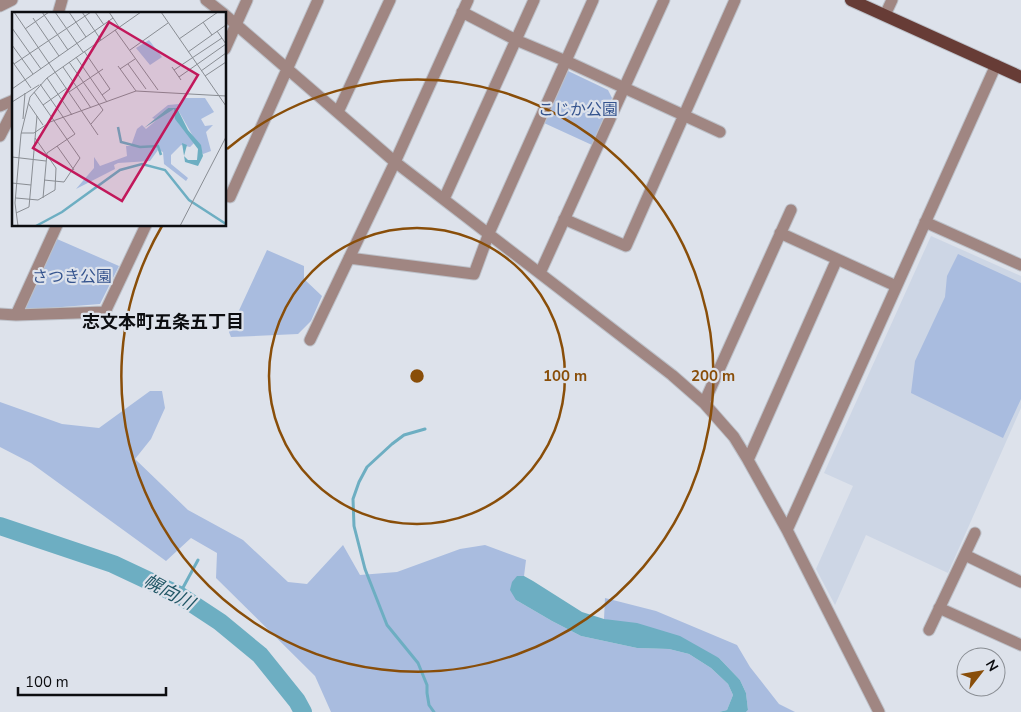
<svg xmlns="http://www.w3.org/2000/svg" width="1021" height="712" font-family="'Nunito Sans','Noto Sans JP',sans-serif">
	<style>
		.built { fill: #cdd6e5 }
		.green { fill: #a9bcdf }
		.water { fill: #6daec2 }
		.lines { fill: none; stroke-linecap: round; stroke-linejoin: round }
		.stream { stroke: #6daec2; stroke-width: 3 }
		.river { stroke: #6daec2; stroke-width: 18 }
		.minor-casing { stroke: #bcc0c8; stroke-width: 13 }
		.major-casing { stroke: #bcc0c8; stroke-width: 14 }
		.minor { stroke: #a08682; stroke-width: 11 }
		.major { stroke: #673c36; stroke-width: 12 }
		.ring { fill: none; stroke: #894e09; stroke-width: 2.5 }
		.labels { text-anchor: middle; stroke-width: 4.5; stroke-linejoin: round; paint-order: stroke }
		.park-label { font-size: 16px; fill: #35548e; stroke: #dde2eb }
		.neighbourhood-label { font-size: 18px; font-weight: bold; fill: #0c0d10; stroke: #dde2eb }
		.water-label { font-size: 18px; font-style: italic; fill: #205665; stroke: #dde2eb }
		.inset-river { fill: none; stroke: #6daec2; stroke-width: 2.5 }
		.inset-road { fill: none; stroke: #898d93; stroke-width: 1 }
		.view { fill: #c2185b; fill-opacity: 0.15; stroke: #c2185b; stroke-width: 2.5 }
		.inset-edge { fill: none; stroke: #0c0d10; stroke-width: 2.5 }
		.centre { fill: #894e09; stroke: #dde2eb; stroke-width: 2.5 }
		.ring-label { font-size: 15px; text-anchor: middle; font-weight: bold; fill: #894e09; stroke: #dde2eb; stroke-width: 4.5; stroke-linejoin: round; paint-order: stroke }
	</style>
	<rect width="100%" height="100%" fill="#dde2eb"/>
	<!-- built -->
	<path class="built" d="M931,236l90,40v132l-73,165 -82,-38 -31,70 -19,-36 37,-83 -29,-13z"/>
	<!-- green -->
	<path class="green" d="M566,70l42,20 4,8 -20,47 -48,-22z
		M57,239l62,27 -19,38 -76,6z
		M267,250l37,16v13l18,17 -11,25 -13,13 -67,3 -2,-5z
		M958,254l63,29v116l-18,39 -92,-45 4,-32 30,-64 2,-21z
		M150,391h12l3,17 -14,31 -16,20 53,51 55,30 45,42 19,2 36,-39 17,30 37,-3 63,-23 25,-4 41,15 -2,16h-7l-1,24 36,21 29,15 56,12 32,1 20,5 22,14 17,16 5,11 -6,15 -8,2h-388l-16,-36 -99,-98 1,-25 -26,-15 -25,23 -135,-98 -31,-16v-45l62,22 37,4z
		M605,598l51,13 81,34 13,22 29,37 16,8h-49l2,-2 -2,-17 -6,-13 -21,-22 -115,-39z"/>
	<!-- water -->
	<path class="water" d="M517,576h7l9,5 49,31 22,7 33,4 43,13 39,22 21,22 6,13 2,17 -2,2h-27l8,-2 6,-15 -5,-11 -17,-16 -22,-14 -20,-5 -32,-1 -56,-12 -29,-15 -36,-21 -6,-10 2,-8z"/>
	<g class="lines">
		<!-- stream -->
		<path class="stream" d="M425,429l-21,6 -12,9 -25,23 -8,15 -6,17 1,27 11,43 22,56 31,38 9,22v8l2,12 5,7
			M179,595l19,-35"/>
		<!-- river -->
		<path class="river" d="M0,526l113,38 66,31 41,27 40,33 37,46 6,11"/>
		<defs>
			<path id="minor" d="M206,0l18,14
				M0,6l12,-6
				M462,12l54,28 50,21 154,71
				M58,14l4,-14
				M225,15l170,147 277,213 32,28 30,34 14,23 39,70 92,182
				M885,15l7,-15
				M225,49l22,-49
				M0,106l14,-6
				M338,112l52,-112
				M0,136l14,-27
				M225,195l5,2 88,-197
				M444,199l90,-199
				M564,219l62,27 109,-246
				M925,222l96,43
				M780,233l116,53
				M349,258l125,16 15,-41 104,-233
				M540,273l124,-273
				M0,314l16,1 89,-3 41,-87
				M16,315l41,-90
				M310,340l85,-178 73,-162
				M704,403l87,-193
				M748,460l89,-201
				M787,530l209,-465
				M965,555l56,27
				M939,608l82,37
				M929,630l46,-97"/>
			<path id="major" d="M851,0l170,77"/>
		</defs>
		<!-- minor casing -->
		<use href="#minor" class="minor-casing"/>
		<!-- major casing -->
		<use href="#major" class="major-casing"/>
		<!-- minor -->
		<use href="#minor" class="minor"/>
		<!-- major -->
		<use href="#major" class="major"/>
	</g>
	<!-- distance rings -->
	<g class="ring">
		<circle cx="417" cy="376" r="148"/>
		<path d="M227 149A296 296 0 1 1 162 226"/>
	</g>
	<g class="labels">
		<!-- park labels -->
		<g class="park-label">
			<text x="578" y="115">こじか公園</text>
			<text x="72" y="282">さつき公園</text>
		</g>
		<!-- neighbourhood labels -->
		<g class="neighbourhood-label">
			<text x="163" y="328">志文本町五条五丁目</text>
		</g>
		<!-- water labels -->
		<g class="water-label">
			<text transform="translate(169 592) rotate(28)" y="6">幌向川</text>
		</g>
	</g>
	<!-- overview -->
	<g transform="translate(12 12)">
		<rect width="214" height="214" fill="#dde2eb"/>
		<path d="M137,28l13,17 -12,8 -14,-17zM173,86h20l9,14 -13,7 4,7 8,-1 -7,7 5,19 -8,3 -26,-46h-9l-13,11 -3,-1 16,-13 11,-1zM162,97l5,15 16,18 -5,5 -9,-2 -10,10v9l17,14 -2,3 -22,-17 -1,-12 -5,-2 -8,11 -32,2 -4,2 1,4 -39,20 18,-21v-11l6,9 27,-10 -1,-10h5l6,-17 5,-4 4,4 20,-17z" fill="#a9bcdf"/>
		<path d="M156,96h9l11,22 13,15 2,11 -5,10 -13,-4 -3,-19 5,2 -3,11 4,4h9l1,-11 -23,-30 -1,-10 -30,19z" fill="#6daec2"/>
		<path class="inset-river" d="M106,115l3,15 19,5 18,-1 3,9M24,214l26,-14 58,-42 22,-6 23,6 24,30 37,24"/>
		<path class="inset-road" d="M2,0l84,123M30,0l26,38M43,0l28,40M57,0l17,25M70,0l19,28M83,0l9,13M97,0l10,15M149,0l65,94M21,6l26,38M191,10l9,13M0,16l29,41M13,17l24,-17M103,18l43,60M205,19l9,13M167,27l39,-27M0,33l21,29M118,38l38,-27M72,39l26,38 -8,6M176,40l38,-27M64,45l31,45M0,49l19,27M57,50l34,48 -12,14M2,52l77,-52M116,52l18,25M106,54l18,25M51,55l28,41M160,55l9,13M108,57l15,-10M162,58l48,-32M189,59l25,-18M193,64l21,-14M167,65l47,-33M35,66l25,37M28,72l35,50 -28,19 -4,45M0,77l101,-71M22,80l46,66 -16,24 -20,-2M57,80l34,-23M0,90l27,-17M16,91l15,22M31,93l24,-17M11,107l2,-26M9,121h13l16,-11 86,-31 90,5M45,134l17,24M0,145l34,4M0,171l19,2 6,-69M4,186l22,2 17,-10 1,-22 -21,-30M4,201l13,-6 2,-22M6,214l-3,-23 6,-69 9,-37 17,-19 94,-66M168,214l46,-89"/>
		<path class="view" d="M97,10l89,53 -76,126 -89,-53z"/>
		<rect width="214" height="214" class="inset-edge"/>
	</g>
	<circle cx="417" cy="376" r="8" class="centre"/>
	<g class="ring-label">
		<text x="565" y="381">100 m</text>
		<text x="713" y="381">200 m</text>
	</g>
	<!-- north arrow -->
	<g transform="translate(981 672) rotate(59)"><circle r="24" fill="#dde2eb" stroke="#898d93"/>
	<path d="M0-4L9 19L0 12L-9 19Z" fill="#894e09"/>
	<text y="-8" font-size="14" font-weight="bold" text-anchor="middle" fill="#0c0d10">N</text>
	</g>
	<!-- scale -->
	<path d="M18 687v8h148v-8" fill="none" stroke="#0c0d10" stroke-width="2.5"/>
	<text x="25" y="687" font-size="15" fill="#0c0d10" stroke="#dde2eb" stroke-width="4" paint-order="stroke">100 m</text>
</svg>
